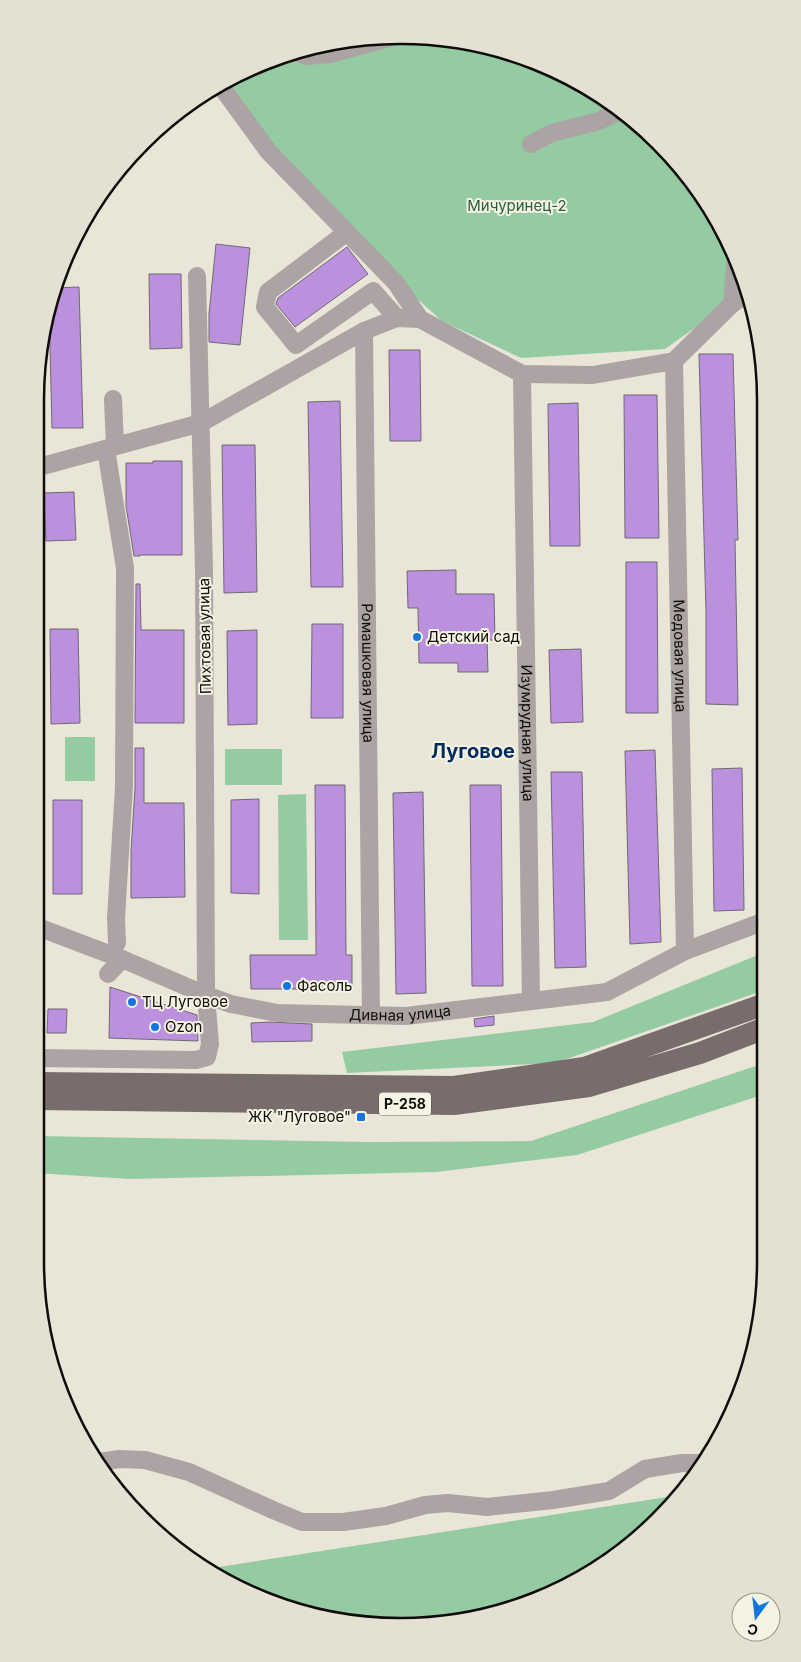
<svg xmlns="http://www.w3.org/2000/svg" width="801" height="1662" font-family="Inter,sans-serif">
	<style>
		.green { fill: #95cba3 }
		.building { fill: #bb91de; stroke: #6f6875 }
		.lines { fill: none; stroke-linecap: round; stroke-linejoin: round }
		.minor { stroke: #aba3a4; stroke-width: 18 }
		.major { stroke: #796c6d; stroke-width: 22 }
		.poi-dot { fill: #1177df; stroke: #f7f3e4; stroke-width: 2 }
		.labels { text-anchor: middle; stroke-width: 4; stroke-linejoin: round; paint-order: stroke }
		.shield { fill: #f7f3e4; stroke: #55524b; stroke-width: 1 }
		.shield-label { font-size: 14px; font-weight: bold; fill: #0f0d09 }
		.park-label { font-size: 15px; fill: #26613a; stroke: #f7f3e4 }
		.street-label { font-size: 15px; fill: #0f0d09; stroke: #f7f3e4 }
		.poi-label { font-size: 15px; fill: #0f0d09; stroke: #f7f3e4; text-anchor: start }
		.district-label { font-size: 20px; font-weight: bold; fill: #002b5d; stroke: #f7f3e4 }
		.rim { fill: none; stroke: #0f0d09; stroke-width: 2.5 }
	</style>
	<rect width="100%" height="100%" fill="#e9e6d7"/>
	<!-- green -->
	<path class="green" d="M401,35l71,7 69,21 82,48 68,67 43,75 -10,54 -59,42 -144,9 -79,-37 -163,-146 -63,-89 45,-23 68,-21z
		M65,737h30v44h-30z
		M225,749h57v36h-57z
		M306,794l2,146h-29l-1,-145z
		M765,952v38l-210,73 -208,10 -5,-21 251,-30z
		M765,1063v31l-188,61 -141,17 -306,7 -95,-6v-37l333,6 163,-1z
		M680,1495l-21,25 -97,69 -114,35 -119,-4 -111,-42 -12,-9z"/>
	<!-- building -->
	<path class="building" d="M216,244l34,4 -10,97 -31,-3v-28z
		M347,247l21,27 -73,53 -19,-23 2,-6z
		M149,274h32l1,74 -32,1z
		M79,287l4,141h-31l-3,-121 6,-19z
		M389,350h31l1,91h-31z
		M699,354h34l5,186h-3l3,165 -32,-1v-92z
		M624,395h33l2,143h-34z
		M340,401l3,186h-32l-3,-185z
		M578,403l2,143h-30l-2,-142z
		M222,445h33l2,147 -33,1z
		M153,461h29v94h-42v1h-6l-8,-50v-43h27z
		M74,492l2,48 -30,1 -2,-48z
		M626,562h31l1,151h-32z
		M456,570v24h38l1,46h-8l1,32h-30v-9h-39l-1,-55h-10l-1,-37z
		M136,584h4l1,46h43v93h-49z
		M312,624h31v94h-32z
		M50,629h28l2,94 -29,1z
		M257,630v94l-29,1 -1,-94z
		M581,649l2,73 -32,1 -2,-73z
		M135,748h9v55h40l1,94 -54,1v-47l4,-63z
		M655,750l6,192 -31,2 -5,-193z
		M742,768l2,142 -30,1 -2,-142z
		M551,772h31l4,195 -31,1z
		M315,785h30l1,170h6v34h-101l-1,-34h66z
		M470,785h31l2,201h-31z
		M423,792l3,201 -30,1 -3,-201z
		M259,799v95l-28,-1v-93z
		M53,800h29v94h-29z
		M110,987l87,28 1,26 -89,-3z
		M48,1009h19l-1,24h-19z
		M494,1016v9l-19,2 -1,-8z
		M269,1022l43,2v17l-60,1 -1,-19z"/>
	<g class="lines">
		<!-- minor -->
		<g class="minor">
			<path d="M296,52l11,4 23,-2 66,-18"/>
			<path d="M220,85l48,66 128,132 24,36"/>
			<path d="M531,144l21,-11 47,-12 22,-11"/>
			<path d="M347,232l-79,60 -3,15 31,38 77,-54 24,27"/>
			<path d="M732,304l4,-47"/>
			<path id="s1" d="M364,331l7,684"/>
			<path id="s2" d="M674,361l11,590"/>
			<path id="s3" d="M522,374l9,627"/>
			<path d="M113,399l2,47"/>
			<path d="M106,449l19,119 -1,219 -8,131 1,25"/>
			<path d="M35,468l166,-45 163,-92 33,-13 23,1 102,55 71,1 81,-14 58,-57 15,-11"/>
			<path id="s4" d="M35,926l87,33 84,36 25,9 46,9 129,3 201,-24 78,-41 80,-30"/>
			<path d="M108,974l14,-15"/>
			<path d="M35,1058l161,2 11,-3 3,-13 -4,-49 -2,-425 -7,-294"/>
			<path d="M99,1462l20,-3 26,1 44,12 84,38 29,12h41l43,-6 39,-11 23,-2 39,4 66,-7 56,-9 36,-22 37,-6h23"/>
		</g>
		<!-- major -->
		<path class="major" d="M35,1083l419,4 130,-19 181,-64
			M35,1099l419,5 135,-18 111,-33 65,-25"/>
	</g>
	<!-- markers -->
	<g class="poi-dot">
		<circle cx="417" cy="637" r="5"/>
		<circle cx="287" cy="986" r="5"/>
		<circle cx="132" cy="1002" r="5"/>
		<circle cx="155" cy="1027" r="5"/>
		<rect x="356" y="1112" width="10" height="10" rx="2.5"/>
	</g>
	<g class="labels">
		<!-- shield labels -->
		<rect class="shield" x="379" y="1092.5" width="52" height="23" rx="4"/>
		<g class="shield-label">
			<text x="405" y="1109">Р-258</text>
		</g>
		<!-- park labels -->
		<g class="park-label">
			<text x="517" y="211">Мичуринец-2</text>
		</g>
		<!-- street labels -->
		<g class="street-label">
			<text transform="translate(205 636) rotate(-91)" y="5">Пихтовая улица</text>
			<text dy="5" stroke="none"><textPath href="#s2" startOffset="295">Медовая улица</textPath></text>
			<text dy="5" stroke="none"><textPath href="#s1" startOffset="342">Ромашковая улица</textPath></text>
			<text dy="5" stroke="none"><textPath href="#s3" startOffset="359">Изумрудная улица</textPath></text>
			<text dy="5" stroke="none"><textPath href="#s4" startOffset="381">Дивная улица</textPath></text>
		</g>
		<!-- poi labels -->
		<g class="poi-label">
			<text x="427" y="642">Детский сад</text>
			<text x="297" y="991">Фасоль</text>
			<text x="142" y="1007">ТЦ Луговое</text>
			<text x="165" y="1032">Ozon</text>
			<text x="351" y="1122" text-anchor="end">ЖК "Луговое"</text>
		</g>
		<!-- district labels -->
		<g class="district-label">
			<text x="473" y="758">Луговое</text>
		</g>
	</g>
	<!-- crop -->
	<path d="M0 0H801V1662H0ZM400 44H401A356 356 0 0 1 757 400V1262A356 356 0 0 1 401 1618H400A356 356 0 0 1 44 1262V400A356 356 0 0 1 400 44Z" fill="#e4e1d2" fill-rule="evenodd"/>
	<path class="rim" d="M400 44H401A356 356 0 0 1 757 400V1262A356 356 0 0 1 401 1618H400A356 356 0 0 1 44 1262V400A356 356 0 0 1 400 44Z"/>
	<!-- north arrow -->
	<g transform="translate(756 1617) rotate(195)"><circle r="24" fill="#f7f3e4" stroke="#9a978c"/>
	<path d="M0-4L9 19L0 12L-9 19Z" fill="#1177df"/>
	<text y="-8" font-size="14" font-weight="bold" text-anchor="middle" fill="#0f0d09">С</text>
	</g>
</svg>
